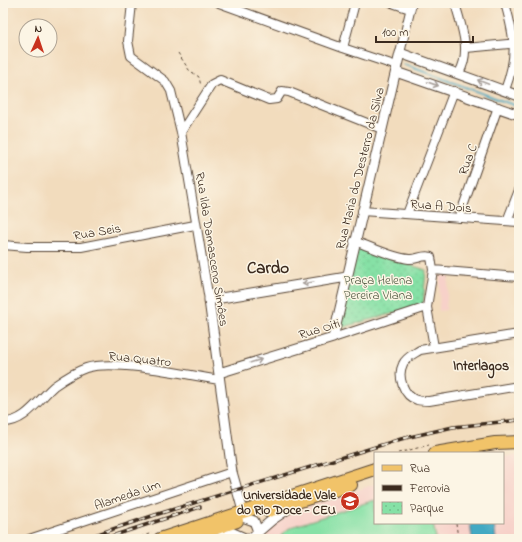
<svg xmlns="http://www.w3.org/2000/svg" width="522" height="542" font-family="'Indie Flower',sans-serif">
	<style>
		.built { fill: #f7d1c9 }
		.park { fill: url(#park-dots); stroke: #608662 }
		.garden { fill: #86e1a6; stroke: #608662 }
		.water { fill: #43a9c3; stroke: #3f6a70 }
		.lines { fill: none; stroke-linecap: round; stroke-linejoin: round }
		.stream { stroke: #43a9c3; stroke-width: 2 }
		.minor-casing { stroke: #564536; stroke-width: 10 }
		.tertiary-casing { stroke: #564536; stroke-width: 11 }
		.primary-casing { stroke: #564536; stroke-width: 14 }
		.path { stroke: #564536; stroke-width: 1; stroke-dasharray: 3 3; stroke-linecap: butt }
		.minor { stroke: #fff; stroke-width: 8 }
		.tertiary { stroke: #fff; stroke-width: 9 }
		.primary { stroke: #f1c369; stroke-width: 12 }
		.rail-casing { stroke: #3b2a1e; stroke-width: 3.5 }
		.rail { stroke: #fcf5e5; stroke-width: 2; stroke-dasharray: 6; stroke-linecap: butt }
		.oneway { stroke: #a79f9a }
		.labels { text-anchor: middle; stroke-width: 3; stroke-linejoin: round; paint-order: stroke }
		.street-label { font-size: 13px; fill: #3b2a1e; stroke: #fcf5e5 }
		.park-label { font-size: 13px; fill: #4e5840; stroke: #fcf5e5 }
		.poi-label { font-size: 13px; font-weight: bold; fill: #3b2a1e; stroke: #fcf5e5; text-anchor: end }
		.neighbourhood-label { font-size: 14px; font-weight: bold; fill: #3b2a1e; stroke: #fcf5e5 }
		.district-label { font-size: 17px; font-weight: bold; fill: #3b2a1e; stroke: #fcf5e5 }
	</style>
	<defs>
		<pattern id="park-dots" width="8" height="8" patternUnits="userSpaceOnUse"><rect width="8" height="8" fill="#86e1a6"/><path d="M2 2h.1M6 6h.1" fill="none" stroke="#75c18e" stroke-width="1.8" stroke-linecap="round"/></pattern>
	</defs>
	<rect width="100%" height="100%" fill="#fcf5e5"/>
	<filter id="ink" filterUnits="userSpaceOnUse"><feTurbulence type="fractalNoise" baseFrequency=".025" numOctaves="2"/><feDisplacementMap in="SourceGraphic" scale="8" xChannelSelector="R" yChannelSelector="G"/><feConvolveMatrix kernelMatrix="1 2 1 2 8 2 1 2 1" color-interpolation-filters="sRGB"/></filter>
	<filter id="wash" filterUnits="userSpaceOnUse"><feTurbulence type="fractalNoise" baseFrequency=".012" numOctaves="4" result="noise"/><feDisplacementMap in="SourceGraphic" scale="16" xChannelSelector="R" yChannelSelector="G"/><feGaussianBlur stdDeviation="0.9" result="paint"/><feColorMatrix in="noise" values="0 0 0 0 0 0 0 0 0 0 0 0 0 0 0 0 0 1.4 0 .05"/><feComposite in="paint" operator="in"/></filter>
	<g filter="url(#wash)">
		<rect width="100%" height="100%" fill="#f2dcbd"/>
		<!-- built -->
		<path class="built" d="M440,275l9,1 -3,34 -7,1z
			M503,456h16v83h-253l2,-8 12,-11 13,-8 82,-28v39h128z"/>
		<!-- park -->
		<path class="park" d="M356,243l23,12 47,15 -3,35 -79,22 -6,-3z"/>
		<!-- garden -->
		<path class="garden" d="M375,500v23h58l3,16h-158l10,-10 6,-3z"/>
		<!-- water -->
		<path class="water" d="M470,523h24l2,16h-24z"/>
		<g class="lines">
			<!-- stream -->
			<path class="stream" d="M403,64l116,43"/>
		</g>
	</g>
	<g filter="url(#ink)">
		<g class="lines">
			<defs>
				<path id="minor" d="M132,3l-4,38 3,15 34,25 6,10 10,41 28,168
					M219,3l124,45 54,18
					M392,3l18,6
					M455,3c6,23 17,48 4,70
					M343,48l12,-45
					M466,48l53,-5
					M400,53l12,-50
					M505,90c13,-35 10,-51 0,-87
					M181,132l31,-48 8,-4 49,20 8,-1 5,-8 7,1 93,37
					M362,211l157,11
					M407,214l47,-123
					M459,218l39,-111
					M507,221l12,-31
					M354,241c18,6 37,16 55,18 8,1 14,-5 22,-2l2,13 -6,37 7,40
					M3,245l24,2h54l114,-22
					M433,270l86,7
					M519,334l-99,16c-6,4 -14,7 -17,14 -6,12 0,32 14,36 4,1 9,1 12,1l90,-15
					M333,338l94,-31
					M3,422c22,1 36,-23 51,-36 10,-7 20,-14 32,-18 29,-9 102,7 134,12
					M29,539l203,-67"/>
				<path id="tertiary" d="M396,72l123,43
					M219,373l114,-35 67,-285 119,43
					M245,518l-13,-46 -23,-172 138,-23
					M245,518l9,3 3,8v9
					M214,530l15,1 16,7h6l21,-18 19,-13"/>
				<path id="primary" d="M435,453l60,-10 24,-1
					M268,511l83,-26
					M190,537l47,-16
					M160,539l215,-70"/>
			</defs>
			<!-- minor casing -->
			<use href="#minor" class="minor-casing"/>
			<!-- tertiary casing -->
			<use href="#tertiary" class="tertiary-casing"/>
			<!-- primary casing -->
			<use href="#primary" class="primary-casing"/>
			<!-- path -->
			<path class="path" d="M178,53l11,17 10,7 2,9
				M398,453l31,-8
				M456,523l2,16
				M135,539l17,-6"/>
			<!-- minor -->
			<use href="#minor" class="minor"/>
			<!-- tertiary -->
			<use href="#tertiary" class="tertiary"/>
			<!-- primary -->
			<use href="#primary" class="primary"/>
			<defs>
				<path id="rail" d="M83,539l72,-24 246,-76 52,-12 66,-7
					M103,539l97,-32"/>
			</defs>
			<!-- rail casing -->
			<use href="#rail" class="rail-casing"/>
			<!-- rail -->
			<use href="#rail" class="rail"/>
		</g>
		<!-- one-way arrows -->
		<defs><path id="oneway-shaft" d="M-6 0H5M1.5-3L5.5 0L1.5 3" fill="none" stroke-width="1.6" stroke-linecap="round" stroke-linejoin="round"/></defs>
		<g class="oneway">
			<use href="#oneway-shaft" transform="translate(483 82) rotate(-159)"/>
			<use href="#oneway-shaft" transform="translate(433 84) rotate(19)"/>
			<use href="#oneway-shaft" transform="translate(308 283) rotate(171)"/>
			<use href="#oneway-shaft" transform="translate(256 361) rotate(-17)"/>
		</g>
	</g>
	<!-- icons -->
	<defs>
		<symbol id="university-disc" viewBox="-11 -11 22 22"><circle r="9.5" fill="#c8321e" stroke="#fcf5e5"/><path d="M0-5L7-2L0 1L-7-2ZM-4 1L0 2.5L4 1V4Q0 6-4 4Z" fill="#fff"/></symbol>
	</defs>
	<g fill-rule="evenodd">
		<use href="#university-disc" x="339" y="490" width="22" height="22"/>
	</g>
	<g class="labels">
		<!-- street labels -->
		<g class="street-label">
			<text transform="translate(467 159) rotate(-70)" y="5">Rua C</text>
			<text transform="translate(359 168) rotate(-76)" y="5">Rua Maria do Desterro da Silva</text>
			<text transform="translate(441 205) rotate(4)" y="5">Rua A Dois</text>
			<text transform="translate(97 231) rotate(-10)" y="5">Rua Seis</text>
			<text transform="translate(213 249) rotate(81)" y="5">Rua Ilda Damasceno Simôes</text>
			<text transform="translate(319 328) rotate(-17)" y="5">Rua Oiti</text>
			<text transform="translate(140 358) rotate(6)" y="5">Rua Quatro</text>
			<text transform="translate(127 494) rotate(-19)" y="5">Alameda Um</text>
		</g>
		<!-- park labels -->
		<g class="park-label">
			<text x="378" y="284">Praça Helena<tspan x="378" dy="15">Pereira Viana</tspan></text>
		</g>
		<!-- poi labels -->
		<g class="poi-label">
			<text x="336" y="499">Universidade Vale<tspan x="336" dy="15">do Rio Doce - CEU</tspan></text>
		</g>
		<!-- neighbourhood labels -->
		<g class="neighbourhood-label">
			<text x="481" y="370">Interlagos</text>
		</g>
		<!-- district labels -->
		<g class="district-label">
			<text x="268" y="273">Cardo</text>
		</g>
	</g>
	<!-- margin -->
	<rect width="522" height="542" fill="none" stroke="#fcf5e5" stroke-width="16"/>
	<!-- legend -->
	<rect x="374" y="452" width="130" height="72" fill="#fcf5e5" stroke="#afa495"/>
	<rect x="382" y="465" width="20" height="6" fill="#f1c369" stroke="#afa495"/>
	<text x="410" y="472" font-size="12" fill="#3b2a1e">Rua</text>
	<rect x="382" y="485" width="20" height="6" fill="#3b2a1e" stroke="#afa495"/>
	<text x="410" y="492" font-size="12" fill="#3b2a1e">Ferrovia</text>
	<rect x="382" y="502" width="20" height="12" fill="url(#park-dots)" stroke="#afa495"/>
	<text x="410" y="512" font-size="12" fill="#3b2a1e">Parque</text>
	<!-- north arrow -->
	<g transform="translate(38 38) rotate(3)"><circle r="19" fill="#fcf5e5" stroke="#afa495"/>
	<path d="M0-3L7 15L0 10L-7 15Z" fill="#c8321e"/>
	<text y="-6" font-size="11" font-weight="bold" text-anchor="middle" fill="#3b2a1e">N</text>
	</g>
	<!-- scale -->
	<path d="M376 36v6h97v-6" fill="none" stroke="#3b2a1e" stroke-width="2"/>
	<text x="382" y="36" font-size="12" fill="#3b2a1e" stroke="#fcf5e5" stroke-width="3" paint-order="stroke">100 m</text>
</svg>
